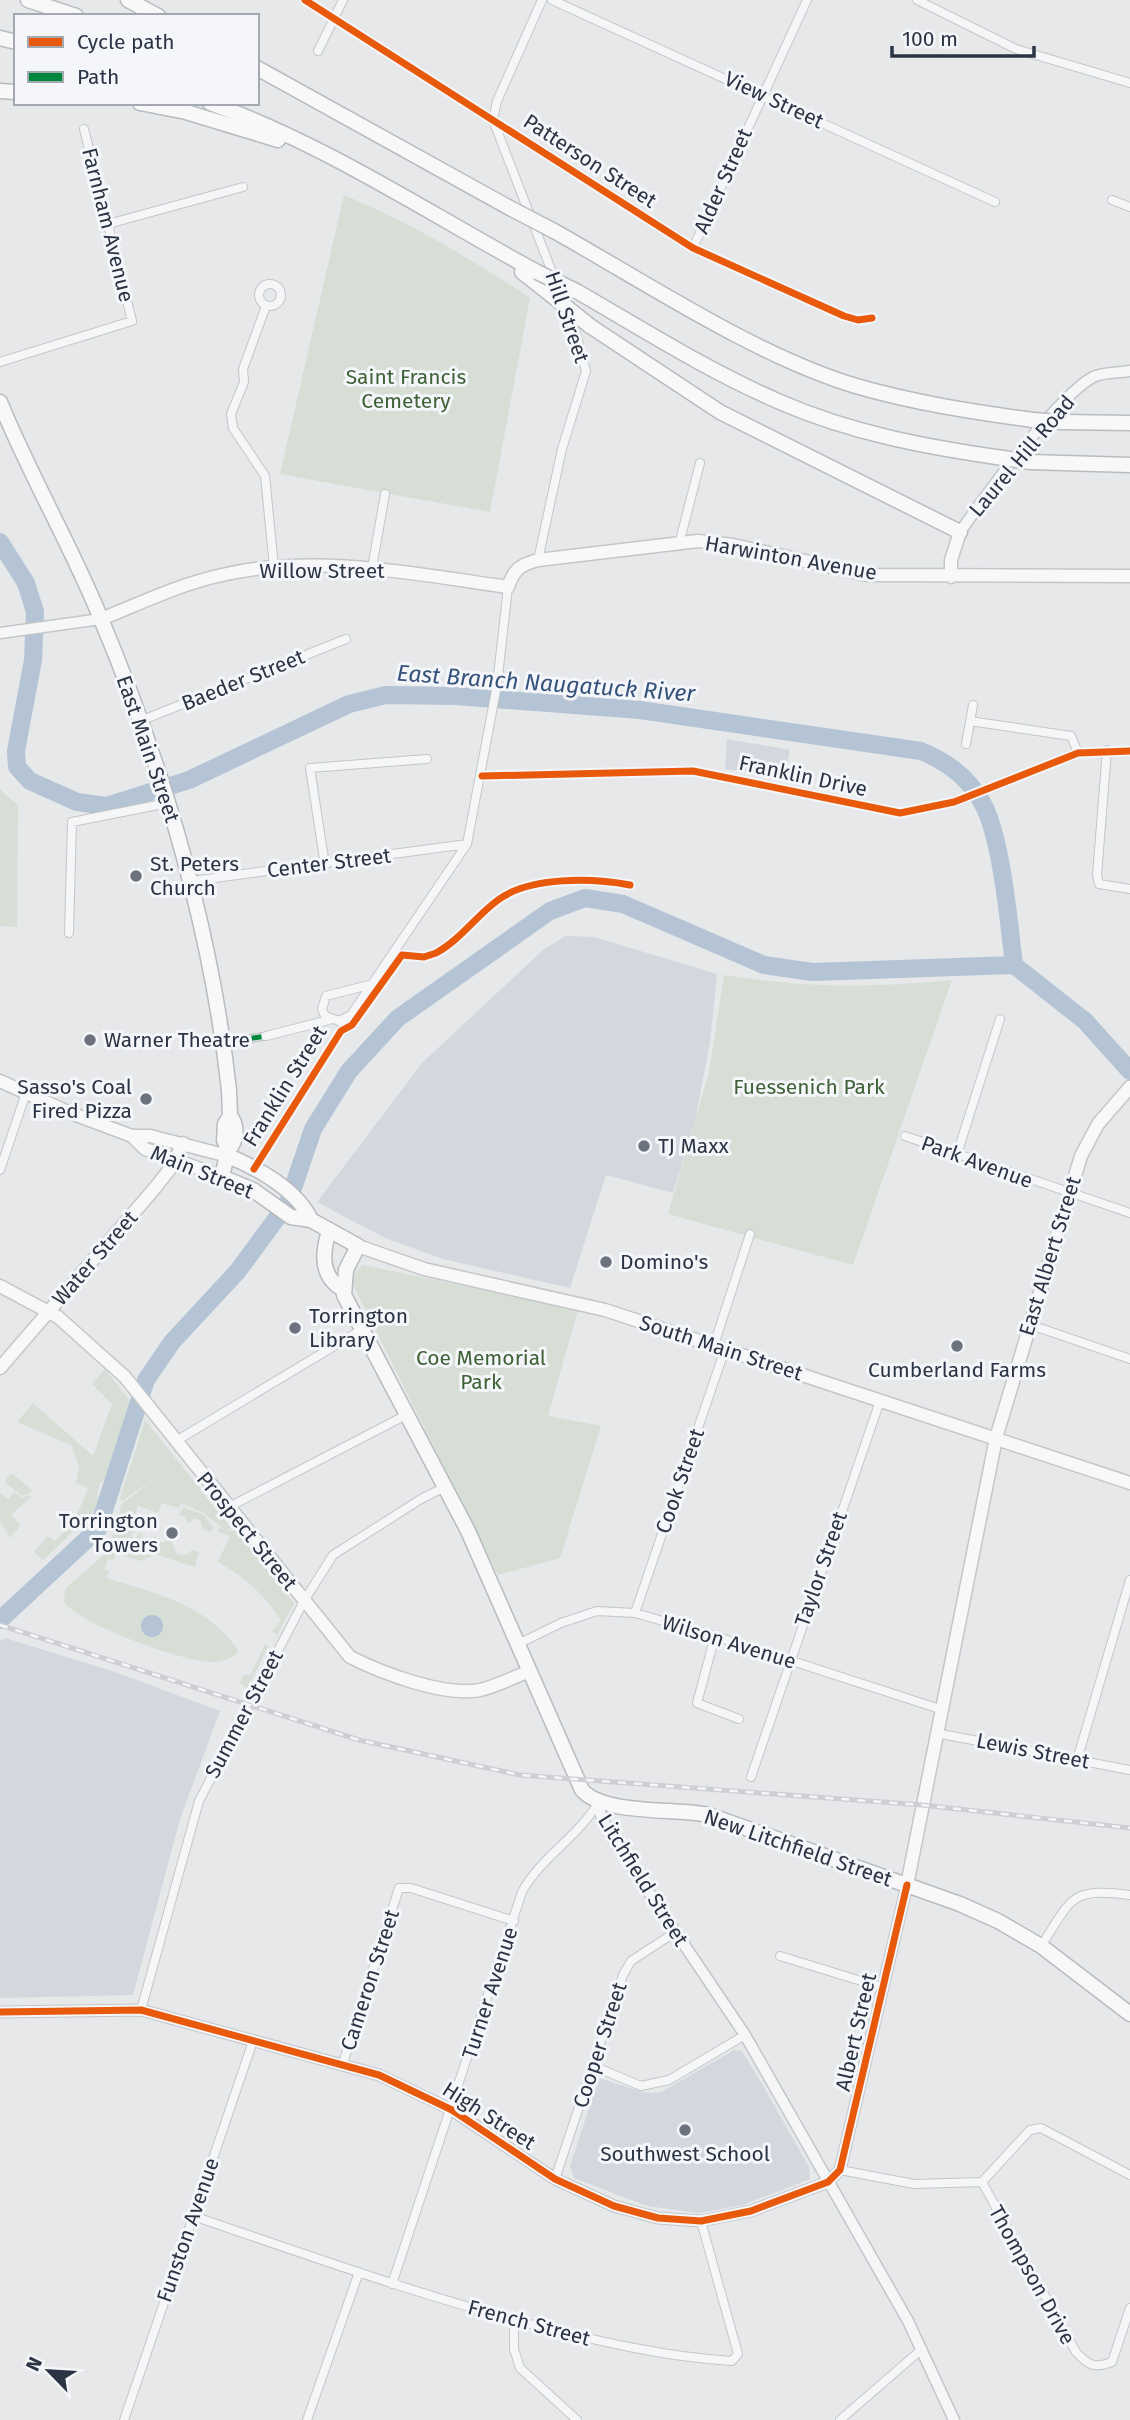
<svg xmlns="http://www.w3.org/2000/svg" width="1130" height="2420" font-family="'Fira Sans',sans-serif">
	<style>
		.built { fill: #d4d7dd }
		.green { fill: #d6ded6 }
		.water { fill: #b4c4d5 }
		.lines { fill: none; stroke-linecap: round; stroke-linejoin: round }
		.river { stroke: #b4c4d5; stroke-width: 18 }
		.pedestrian-casing { stroke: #c4c6c8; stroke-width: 9 }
		.minor-casing { stroke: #c4c6c8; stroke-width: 10 }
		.tertiary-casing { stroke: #c4c6c8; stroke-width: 13 }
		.secondary-casing { stroke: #c4c6c8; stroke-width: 15 }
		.primary-casing { stroke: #c2c5c8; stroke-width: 15 }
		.trunk-casing { stroke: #b8bbbf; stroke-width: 17 }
		.motorway-casing { stroke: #b8bbbf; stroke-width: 17 }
		.pedestrian { stroke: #f5f6f7; stroke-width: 6 }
		.minor { stroke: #f5f6f7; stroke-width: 8 }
		.tertiary { stroke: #f5f6f7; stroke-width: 10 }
		.secondary { stroke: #f8f8f8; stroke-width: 12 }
		.primary { stroke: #f8f8f8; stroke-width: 12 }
		.trunk { stroke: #f8f8f8; stroke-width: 14 }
		.motorway { stroke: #f8f8f8; stroke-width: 14 }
		.rail-casing { stroke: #cecfd2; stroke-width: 5 }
		.rail { stroke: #f4f6f9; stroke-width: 2.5; stroke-dasharray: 8; stroke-linecap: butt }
		.motorway-bridge-casing { stroke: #b8bbbf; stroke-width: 17; stroke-linecap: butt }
		.motorway-bridge { stroke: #f8f8f8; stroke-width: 14 }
		.quiet { stroke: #00873e; stroke-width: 5; stroke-dasharray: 10 5; stroke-linecap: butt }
		.cycleway-casing { stroke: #f4f6f9; stroke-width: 11 }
		.cycleway { stroke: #e8590c; stroke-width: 7 }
		.poi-dot { fill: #6c737f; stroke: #f4f6f9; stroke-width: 2.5 }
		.labels { text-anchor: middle; stroke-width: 6; stroke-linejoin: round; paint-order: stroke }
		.street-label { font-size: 21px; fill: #2b3445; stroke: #f4f6f9 }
		.park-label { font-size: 21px; fill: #3f6138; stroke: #f4f6f9 }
		.poi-label { font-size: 21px; fill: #2b3445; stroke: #f4f6f9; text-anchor: start }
		.water-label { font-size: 23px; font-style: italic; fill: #34527a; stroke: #f4f6f9 }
	</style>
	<rect width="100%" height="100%" fill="#e6e8ea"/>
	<!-- built -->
	<path class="built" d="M727,739l63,11 -5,27 -60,-8z
		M565,936l29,1 123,37 -7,68 -15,78 -22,73 -67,-18 -36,113 -127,-29 -58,-21 -68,-36 105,-139 121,-113z
		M5,1638l107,33 108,40 -40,108 -47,176 -133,3v-357z
		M734,2050l8,1 19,31 48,85 1,12 -67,26 -44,8 -52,-7 -73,-28 -4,-12 29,-88 47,15 15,-1z"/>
	<!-- green -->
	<path class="green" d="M344,195c66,28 126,63 186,103l-40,214 -210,-38z
		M0,789l18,17 -1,121 -17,-1z
		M724,975c83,13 144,13 228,5l-99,285 -185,-51 41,-142z
		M363,1265l215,45 -30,106 53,10 -41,132 -62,17 -145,-290 -1,-9z
		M105,1369l24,31 -16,72 -14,12 -3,26 -53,50 -9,-8 14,-16 7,5c18,-16 25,-31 33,-53l-12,-5 3,-17 -8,-21 -54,-23 16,-19 60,53 19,-52 -20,-20z
		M145,1420l87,109h-8l-19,-15 -24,-11 -2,5 -17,-5 -4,10 -20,-7 -5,16 -5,-2 -2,5 9,7 -4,2 2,6 8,-8 3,7 5,2 6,-5 4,6 12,-1 6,13 10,1 5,-5 7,2 -4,15 -81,-26 -4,3 12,-40 38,-29 -38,26 -2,-3z
		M11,1473l22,18 -11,5 -16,-13 -1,-2z
		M14,1492l8,6 8,-3 1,2 -20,18 10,10 -11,13 -10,-17v-28l8,6z
		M183,1507l21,8 10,13 -4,4 -7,-2 -3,-10 -5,-2 -7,6 -2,-7 -6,-2 -4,5z
		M219,1528l17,3 58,72 -17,32 -5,-4 9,-10c-15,-26 -38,-45 -63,-59l12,-26 -13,-5z
		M116,1544l37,12 -13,5 -24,-8 -3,7 -5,-1 -4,10 5,2 -3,7c51,16 100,26 132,72l-2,4c-7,5 -16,9 -25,8 -30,-1 -130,-37 -147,-60l1,-13z
		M265,1644l4,2 -22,42 -7,-5 4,-9 6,2z"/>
	<!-- water -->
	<path class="water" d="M141 1626a11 11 0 1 1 22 0a11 11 0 1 1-22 0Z"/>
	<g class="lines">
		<!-- river -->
		<path class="river" d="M0,542l26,41 9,29 -2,48 -17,91 1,16 13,14 47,21 29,4 83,-26 160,-76 37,-9 70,1 184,14 281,41c27,11 50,29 63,55 18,36 25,118 30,159
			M1014,965l71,56 45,50
			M0,1620l98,-91 48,-149 26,-38 65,-70 51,-69 25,-74 36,-58 49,-53 152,-107 35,-13 38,6 141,61 48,7 202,-7"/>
		<defs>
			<path id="pedestrian" d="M223,1043l43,-7
				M256,1167l82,-131 6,-16"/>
			<path id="minor" d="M305,0l388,248 151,68 14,4 14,-2
				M552,0l443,202
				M917,0l99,49 114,34
				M318,51l25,-51
				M1112,200l18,7
				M108,224l135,-37
				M693,248l114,-248
				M259 295a11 11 0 1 1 22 0a11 11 0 1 1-22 0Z
				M266,306l-23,63 1,13 -13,32 2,14 32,48 9,91
				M0,362l132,-41 -48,-192
				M679,544l21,-81
				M538,560l24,-111 24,-78 -10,-37 -83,-214 4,-19 45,-101
				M372,568l13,-74
				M140,721l206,-82
				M970,721l101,15 7,17
				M966,744l7,-39
				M1107,750l-10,125 2,9 31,5
				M482,776l211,-5 207,42 54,-11 124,-49 52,-2
				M325,865l-15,-97 117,-9
				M192,881l275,-37
				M69,933l3,-111 96,-19
				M369,985l-43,11 -4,13 3,7 14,5 12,-6 116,-171 30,-159 11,-98
				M266,1036l63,-16
				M905,1136l225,77
				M957,1154l43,-135
				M0,1170l26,-77
				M1028,1324l102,35
				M714,1345l36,-111
				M176,1441l185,-111
				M227,1508l181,-94
				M635,1613l90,-264
				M715,1636l-18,67 42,16
				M518,1644l43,-21 36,-12 38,2 80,23 225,73
				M936,1733l194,37
				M1077,1760l53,-180
				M751,1777l129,-376
				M1041,1946c31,-47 28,-59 89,-51
				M780,1956l104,32
				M141,2010l58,-209 105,-200 29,-46 88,-56 24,-12
				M342,2066l57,-178h12l103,33
				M593,2066l48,20 28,-6 76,-45
				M840,2170l74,14 68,-2
				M1130,2175l-89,-47 -11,2 -48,52 94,170c12,13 18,17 36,10l18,-54
				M555,2179l68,-204 8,-14 43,-28
				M193,2216c115,39 228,80 345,110 64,16 128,31 194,35l6,-7 -37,-133
				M392,2284l130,-392c19,-35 56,-55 76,-89
				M514,2319v30l6,19 57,52
				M124,2420l129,-379
				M307,2420l52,-148
				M840,2420l82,-71"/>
			<path id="tertiary" d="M960,532c26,-37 97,-135 133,-155 10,-5 26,-4 37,-6
				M0,633l101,-14
				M598,1803l4,16 15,26 128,190 163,286 46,99
				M0,2012l141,-2 238,65 73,35 103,69 59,27 44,12 43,3 50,-10 77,-29 12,-12 67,-285"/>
			<path id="secondary" d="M951,577v-17l9,-28
				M101,619c40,-16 79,-35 121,-44 94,-22 193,-1 286,12 6,-18 12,-22 30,-27l160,-19 35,4 134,30 263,1
				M358,1246l66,23 181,41 525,173
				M0,1286l58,31 67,60 225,280c32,16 94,40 130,33 17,-4 34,-13 50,-19
				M0,1368l155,-180 18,-23 10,-22
				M907,1885l89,-447 85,-282 17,-32 32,-37"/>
			<path id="primary" d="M0,1081l68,31 64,24h18l78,20
				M132,1136l13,13 77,28"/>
			<path id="trunk" d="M0,402c30,74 71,143 101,217 63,150 110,309 128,471l1,26 -5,8 -1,16 4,10 -6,27 31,13 38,27 20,3 47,26 -12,24 -2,25 124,236 114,259c22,25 93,18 127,25l251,89 38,17 43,25 89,68
				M228,1150c9,-8 10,-25 2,-34
				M228,1156c30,12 69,34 83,64
				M329,1231c-7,22 -9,45 13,58"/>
			<path id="motorway" d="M28,0l48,16
				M128,0l30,16
				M0,38l16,4
				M257,68l251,139
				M0,91l16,1
				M140,103l46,9 92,28
				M210,103c115,41 220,111 327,169
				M554,231c93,52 202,125 302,155 59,17 117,26 177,34
				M522,272l28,22
				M578,292c66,38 132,80 202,110 71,31 146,45 223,56
				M590,326l130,86 240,120
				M1062,422l68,1
				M1030,462l100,3"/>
		</defs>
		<!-- pedestrian casing -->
		<use href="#pedestrian" class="pedestrian-casing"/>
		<!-- minor casing -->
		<use href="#minor" class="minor-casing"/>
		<!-- tertiary casing -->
		<use href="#tertiary" class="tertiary-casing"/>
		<!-- secondary casing -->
		<use href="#secondary" class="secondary-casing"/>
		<!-- primary casing -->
		<use href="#primary" class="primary-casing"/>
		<!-- trunk casing -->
		<use href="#trunk" class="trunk-casing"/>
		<!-- motorway casing -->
		<use href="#motorway" class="motorway-casing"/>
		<!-- pedestrian -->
		<use href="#pedestrian" class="pedestrian"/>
		<!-- minor -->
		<use href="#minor" class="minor"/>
		<!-- tertiary -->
		<use href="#tertiary" class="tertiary"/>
		<!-- secondary -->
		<use href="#secondary" class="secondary"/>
		<!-- primary -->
		<use href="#primary" class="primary"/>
		<!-- trunk -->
		<use href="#trunk" class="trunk"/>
		<!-- motorway -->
		<use href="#motorway" class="motorway"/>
		<defs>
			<path id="rail" d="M0,1625l359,115 161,35 402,30 208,23"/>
		</defs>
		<!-- rail casing -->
		<use href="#rail" class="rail-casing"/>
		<!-- rail -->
		<use href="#rail" class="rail"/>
		<defs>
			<path id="motorway-bridge" d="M508,207l46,24
				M537,272l41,20
				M550,294l40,32
				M1033,420l29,2
				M1003,458l27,4"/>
		</defs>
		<!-- motorway-bridge casing -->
		<use href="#motorway-bridge" class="motorway-bridge-casing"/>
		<!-- motorway-bridge -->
		<use href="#motorway-bridge" class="motorway-bridge"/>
		<!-- quiet -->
		<path class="quiet" d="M222,1043l44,-7"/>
		<defs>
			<path id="cycleway" d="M305,0l388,248 151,68 14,4 14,-2
				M482,776l211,-5 207,42 54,-11 124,-49 52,-2
				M254,1169l87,-138 11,-6 50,-70 22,2 12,-4c24,-13 40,-37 62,-53 32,-24 95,-22 132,-15
				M0,2012l141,-2 238,65 73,35 103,69 59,27 44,12 43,3 50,-10 77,-29 12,-12 67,-285"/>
		</defs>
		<!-- cycleway casing -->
		<use href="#cycleway" class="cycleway-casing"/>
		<!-- cycleway -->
		<use href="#cycleway" class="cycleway"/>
	</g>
	<!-- markers -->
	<g class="poi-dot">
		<circle cx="136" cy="876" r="7"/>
		<circle cx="90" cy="1040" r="7"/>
		<circle cx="146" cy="1099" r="7"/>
		<circle cx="644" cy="1146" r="7"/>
		<circle cx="606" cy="1262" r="7"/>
		<circle cx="295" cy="1328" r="7"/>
		<circle cx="957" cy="1346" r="7"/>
		<circle cx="172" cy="1533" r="7"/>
		<circle cx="685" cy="2130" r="7"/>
	</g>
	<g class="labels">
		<!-- street labels -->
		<g class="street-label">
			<text transform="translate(774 100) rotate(25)" y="7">View Street</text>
			<text transform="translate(590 161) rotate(33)" y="7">Patterson Street</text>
			<text transform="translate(723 181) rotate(-66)" y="7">Alder Street</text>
			<text transform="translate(108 225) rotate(76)" y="7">Farnham Avenue</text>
			<text transform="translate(567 317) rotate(71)" y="7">Hill Street</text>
			<text transform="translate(1022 456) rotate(-50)" y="7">Laurel Hill Road</text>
			<text transform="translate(791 558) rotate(10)" y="7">Harwinton Avenue</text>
			<text x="322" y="578">Willow Street</text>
			<text transform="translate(243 680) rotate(-22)" y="7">Baeder Street</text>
			<text transform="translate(148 749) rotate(71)" y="7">East Main Street</text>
			<text transform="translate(803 776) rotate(12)" y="7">Franklin Drive</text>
			<text transform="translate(329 863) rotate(-7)" y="7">Center Street</text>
			<text transform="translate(285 1086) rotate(-58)" y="7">Franklin Street</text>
			<text transform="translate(977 1162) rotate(20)" y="7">Park Avenue</text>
			<text transform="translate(202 1172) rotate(22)" y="7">Main Street</text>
			<text transform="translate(1050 1256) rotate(-73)" y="7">East Albert Street</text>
			<text transform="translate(95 1258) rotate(-49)" y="7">Water Street</text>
			<text transform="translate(721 1348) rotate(18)" y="7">South Main Street</text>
			<text transform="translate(680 1481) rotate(-71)" y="7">Cook Street</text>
			<text transform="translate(247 1531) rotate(51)" y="7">Prospect Street</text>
			<text transform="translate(821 1569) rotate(-71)" y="7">Taylor Street</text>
			<text transform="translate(729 1642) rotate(17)" y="7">Wilson Avenue</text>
			<text transform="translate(244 1714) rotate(-62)" y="7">Summer Street</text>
			<text transform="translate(1033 1751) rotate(11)" y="7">Lewis Street</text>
			<text transform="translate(798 1848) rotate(19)" y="7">New Litchfield Street</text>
			<text transform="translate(643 1880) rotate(58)" y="7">Litchfield Street</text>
			<text transform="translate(370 1980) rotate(-72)" y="7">Cameron Street</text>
			<text transform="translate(490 1993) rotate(-72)" y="7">Turner Avenue</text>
			<text transform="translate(856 2032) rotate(-77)" y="7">Albert Street</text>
			<text transform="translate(600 2045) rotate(-72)" y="7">Cooper Street</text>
			<text transform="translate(489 2116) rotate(33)" y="7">High Street</text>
			<text transform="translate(188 2230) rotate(-71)" y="7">Funston Avenue</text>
			<text transform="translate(1032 2275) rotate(61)" y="7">Thompson Drive</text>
			<text transform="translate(529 2323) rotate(15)" y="7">French Street</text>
		</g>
		<!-- park labels -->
		<g class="park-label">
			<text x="406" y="384">Saint Francis<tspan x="406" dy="24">Cemetery</tspan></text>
			<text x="809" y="1094">Fuessenich Park</text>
			<text x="481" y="1365">Coe Memorial<tspan x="481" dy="24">Park</tspan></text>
		</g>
		<!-- poi labels -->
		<g class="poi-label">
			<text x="150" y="871">St. Peters<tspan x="150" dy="24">Church</tspan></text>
			<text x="104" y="1047">Warner Theatre</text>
			<text x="132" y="1094" text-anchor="end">Sasso's Coal<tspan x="132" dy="24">Fired Pizza</tspan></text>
			<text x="658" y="1153">TJ Maxx</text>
			<text x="620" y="1269">Domino's</text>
			<text x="309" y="1323">Torrington<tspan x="309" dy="24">Library</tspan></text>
			<text x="957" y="1377" text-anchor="middle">Cumberland Farms</text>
			<text x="158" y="1528" text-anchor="end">Torrington<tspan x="158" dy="24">Towers</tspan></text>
			<text x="685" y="2161" text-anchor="middle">Southwest School</text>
		</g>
		<!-- water labels -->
		<g class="water-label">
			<text transform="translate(546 683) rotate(4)" y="8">East Branch Naugatuck River</text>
		</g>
	</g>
	<!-- legend -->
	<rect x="14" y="14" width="245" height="91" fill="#f4f6f9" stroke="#a4a8b1" stroke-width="2"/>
	<rect x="28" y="37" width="35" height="10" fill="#e8590c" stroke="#a4a8b1" stroke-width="2"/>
	<text x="77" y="49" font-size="21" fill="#2b3445">Cycle path</text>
	<rect x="28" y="72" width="35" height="10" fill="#00873e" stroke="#a4a8b1" stroke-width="2"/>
	<text x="77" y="84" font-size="21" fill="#2b3445">Path</text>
	<!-- north arrow -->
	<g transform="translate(49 2371) rotate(295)" stroke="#f4f6f9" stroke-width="5" paint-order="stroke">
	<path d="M0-5L12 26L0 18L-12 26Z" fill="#2b3445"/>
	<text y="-10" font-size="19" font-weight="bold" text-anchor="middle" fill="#2b3445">N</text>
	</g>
	<!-- scale -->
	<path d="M892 46v10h142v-10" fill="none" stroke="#2b3445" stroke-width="3.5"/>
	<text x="902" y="46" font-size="21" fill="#2b3445" stroke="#f4f6f9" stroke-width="5" paint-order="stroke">100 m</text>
</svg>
